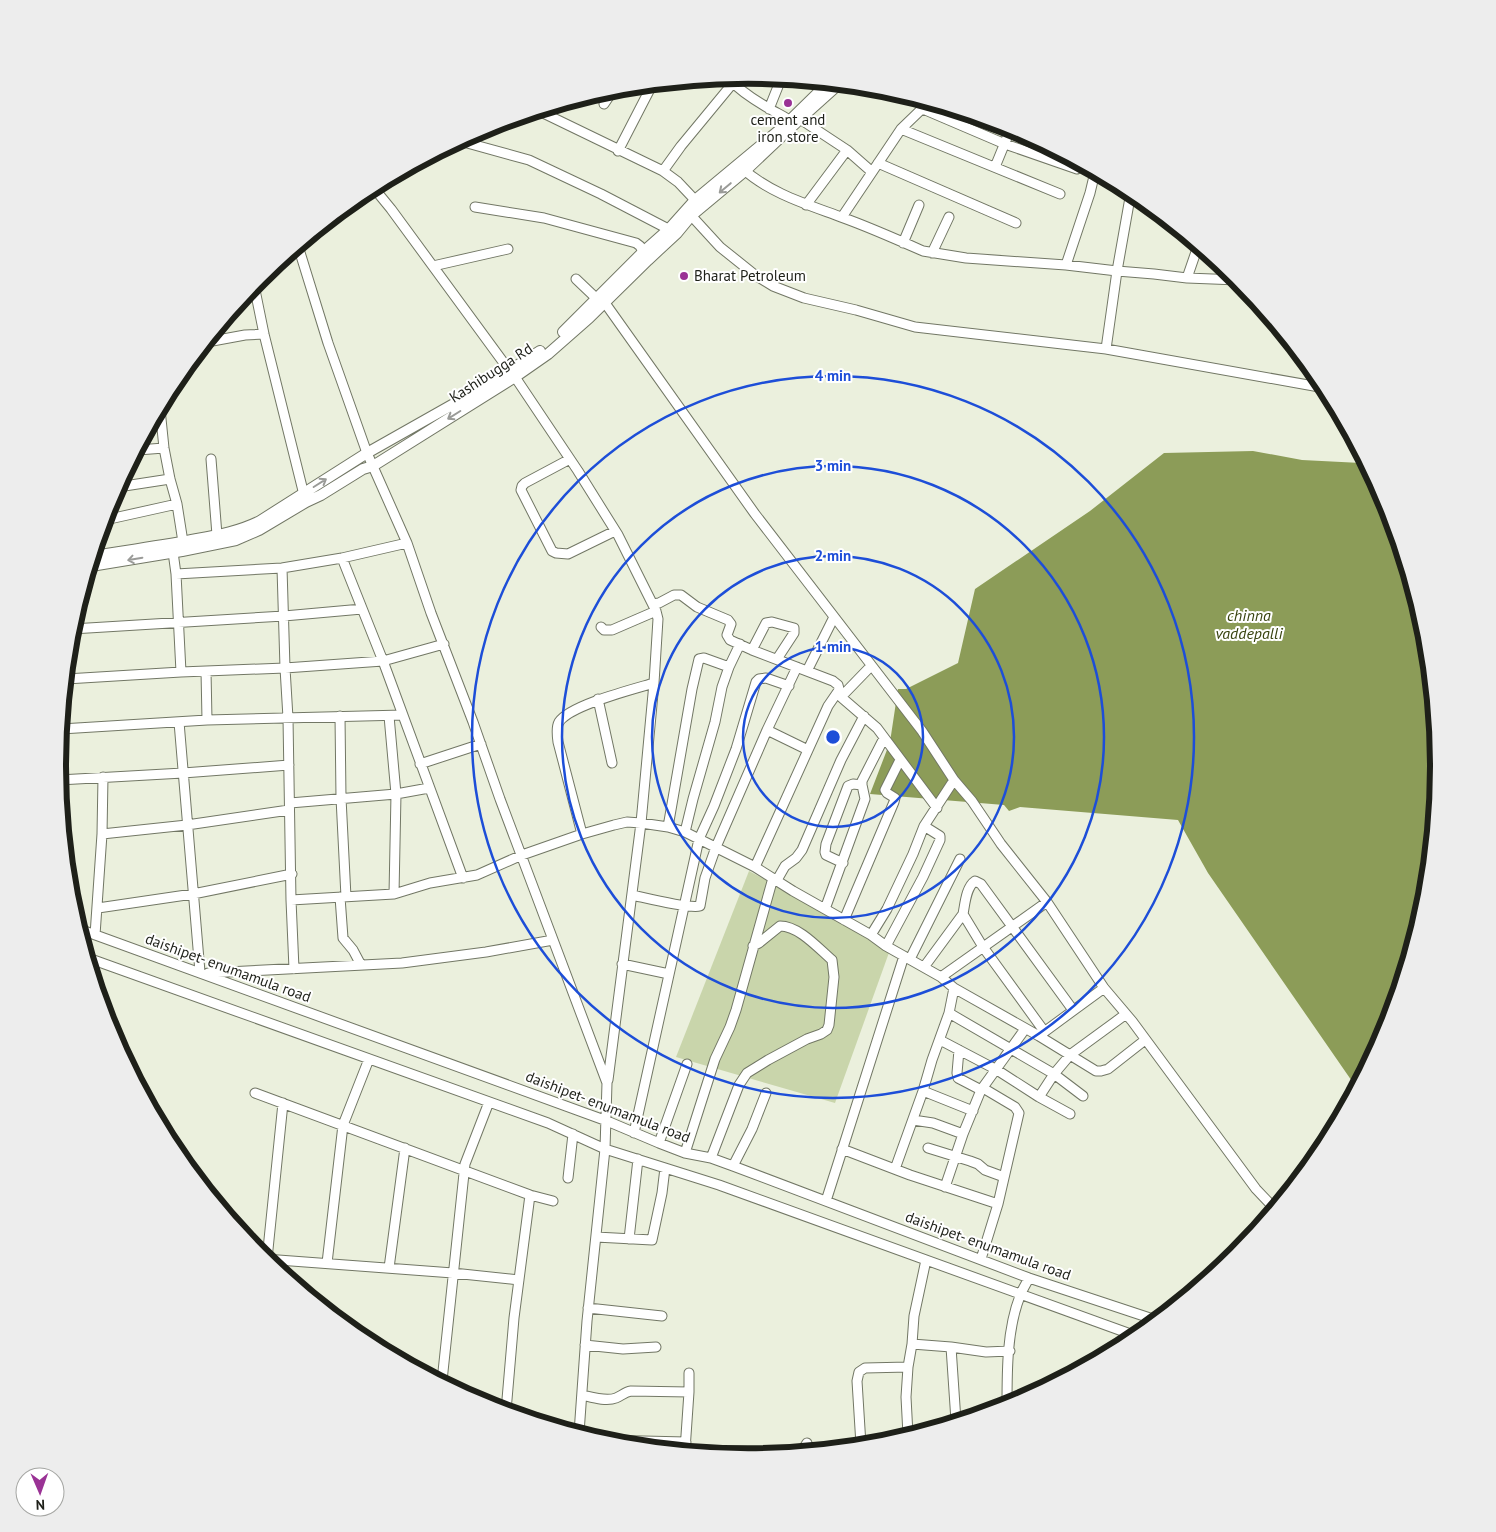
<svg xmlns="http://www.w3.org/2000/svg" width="1496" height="1532" font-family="'PT Sans',sans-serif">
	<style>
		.green { fill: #c9d5ab }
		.water { fill: #8c9c58 }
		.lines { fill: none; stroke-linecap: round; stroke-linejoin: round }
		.minor-casing { stroke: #727765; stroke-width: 11 }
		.major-casing { stroke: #727765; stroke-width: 12 }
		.minor { stroke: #fff; stroke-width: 9 }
		.major { stroke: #fff; stroke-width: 10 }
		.oneway { stroke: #9a9b98 }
		.ring { fill: none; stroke: #1d4ed8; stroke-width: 2.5 }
		.poi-dot { fill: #9a3295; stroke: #fff; stroke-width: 2 }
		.labels { text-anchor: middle; stroke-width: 4; stroke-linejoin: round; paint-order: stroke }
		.poi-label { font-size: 15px; fill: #1e2019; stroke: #fff }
		.street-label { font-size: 15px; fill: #1e2019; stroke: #fff }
		.water-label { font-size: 16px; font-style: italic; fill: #394410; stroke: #fff }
		.rim { fill: none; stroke: #1e2019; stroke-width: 6 }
		.centre { fill: #1d4ed8; stroke: #fff; stroke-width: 2.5 }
		.ring-label { font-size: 15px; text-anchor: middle; font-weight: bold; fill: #1d4ed8; stroke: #fff; stroke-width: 4; stroke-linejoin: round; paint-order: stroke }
	</style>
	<rect width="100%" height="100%" fill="#ebf0dd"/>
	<!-- green -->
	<path class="green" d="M749,871l142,76 -56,156 -159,-46z"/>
	<!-- water -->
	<path class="water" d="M1253,451l49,9 59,3 -2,-12 27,51 39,130 13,134 -13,135 -39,130 -30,56 -148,-214 -30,-53 -158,-13 -11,4 -5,-6 -134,-11 20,-52 8,-53h8l52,-26 17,-74 115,-78 74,-58z"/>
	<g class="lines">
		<defs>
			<path id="minor" d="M728,78c11,12 28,23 42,31 8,5 17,8 24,15
				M604,104l10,-15
				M769,109l12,-30
				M923,109l82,35 72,25
				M539,111l124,60 15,11 17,18
				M800,119l47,31 25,22
				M901,129l159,65
				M460,141l69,19 72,34 73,38
				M618,151l32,-62 8,-5
				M878,163l138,60
				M995,167l16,-39
				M742,168c27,25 64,36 99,49 28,10 55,22 82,34l43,7 100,7 51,6 37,3 33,4 51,2
				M663,171l18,-25 52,-63
				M373,187l18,22 118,161
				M806,205l41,-55
				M475,207l69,11 92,25 4,3 6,11
				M687,211l33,36 35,28 18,11 31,12 52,12 59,17 191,22 219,39
				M842,217l59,-88 27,-26
				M903,243l16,-38
				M298,246l30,97 39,110 40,90 24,70 42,109 27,77 107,284 -2,66 -18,172 -8,112
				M932,253l17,-36
				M1066,265l24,-72 5,-21
				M433,266l75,-17
				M1187,278l11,-32
				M576,279l21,20
				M254,285l10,49 41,165
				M605,303l150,211 167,217 32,49 18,21 29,43 46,58 57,86 28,33 124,168 18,19
				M207,342l38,-7 19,-1
				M1106,349l11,-78 14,-79
				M515,377l63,94 40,64 38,76 2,8 -4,64 -13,140 -33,257
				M160,409l4,39 6,31 7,25 6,38
				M138,450l26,-2
				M211,459l6,76
				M570,459l-45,24 -3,3 -1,4 31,61 4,2 12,1 47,-23
				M118,487l52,-8
				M105,520l72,-16
				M173,552l3,22 5,98
				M342,558l41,103 80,217
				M282,568l3,100 3,50 3,182 3,69
				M176,574l106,-6 60,-10 65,-15
				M653,604l6,-1 15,-8h7l16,12 31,13 3,4 -4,11 3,5 22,10 81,31 5,4 3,12 36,31 60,80
				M601,627l3,3h8l44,-19
				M72,629l212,-13 78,-7
				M752,650l14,-27 6,-1 22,6v5l-17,26
				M206,671l1,49
				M807,671l27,-54
				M66,679l115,-7 104,-4 98,-7 61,-17
				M841,697l30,-31
				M598,699l14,64
				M340,716l1,82 5,99
				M179,722l21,250
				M61,729l146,-9 196,-5
				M767,730l41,20
				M59,751l2,54
				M420,764l61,-20
				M59,780l124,-7 106,-8
				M290,803l106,-9 33,-6
				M668,827l24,-138 7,-30 5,-1 25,9
				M685,832l8,-33 22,-77 7,-35 7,-20 11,-23
				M102,834l85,-9 102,-15
				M582,834l-24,-92c-1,-7 -2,-15 1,-20 11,-17 75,-33 95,-39
				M843,863l-17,-8 -1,-3 1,-8 22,-58 5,-2 9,1
				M755,867l73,-161 11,-16
				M777,880l8,-14 11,-8 6,-8 39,-90 23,-44
				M394,894l36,-11 47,-8 45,-20 60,-21 32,-9 13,-3 14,1 27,4 17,5 70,35 38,24 78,44 15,11 55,31 13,11 85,48 57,35h5l7,-2 37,-29
				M632,895c14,3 56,14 68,11l5,-28 11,-31 51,-117 30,-63
				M340,897l3,41 10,12 8,15
				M291,900l103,-6 2,-100 -7,-78
				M98,908l95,-14 99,-20
				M825,909l40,-110 -3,-14v-4l22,-43
				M844,920l50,-118 1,-4 -8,-5 -2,-3 15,-30
				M79,929l528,192 52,22 26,10 26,5 22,8 296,112 127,42
				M95,935l7,-101 1,-57
				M871,935l16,-26 26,-55 11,-28 30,-46
				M886,946l37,-69 17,-37v-4l-16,-10
				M88,958l460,165 57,26 114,36 417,151
				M910,959l50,-100
				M622,964l47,10
				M924,967l39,-53
				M208,973l194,-10 84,-11 67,-12
				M941,977l106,-75
				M949,1013l105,61 29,22
				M1044,1031l-61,-84 -20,-33c2,-10 3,-27 12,-33l6,3 92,126
				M1040,1035l64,-47
				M940,1040l57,30 42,27 31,17
				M959,1050l-2,23 1,5 23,12
				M923,1091l50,20
				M255,1093l275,102 23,6
				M1039,1097l15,-23 16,-19 56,-41
				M913,1120l20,3 30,11
				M634,1133l65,-294 15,-33 22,-57 20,-67 3,-3 7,-1 23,8
				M659,1143l28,-79
				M928,1148l42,13 8,3 7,6 19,7
				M842,1149l68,26 88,29
				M685,1153l30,-94 15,-32 6,-17 37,-132
				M711,1158l28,-73 8,-12 21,-13 39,-21 14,-5 6,-4 2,-5 5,-48 -2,-17c-14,-12 -33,-34 -52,-34l-21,17 -6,3
				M733,1166l19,-37 14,-36
				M895,1169l28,-78 9,-31 17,-47 5,-25
				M568,1178l5,-44
				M945,1187l18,-53 18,-44 44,-61
				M826,1201l78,-245
				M596,1237l56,3 10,-47 3,-25
				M629,1239l9,-80
				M265,1259l188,14 66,7
				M267,1259l16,-156
				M981,1259l17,-55 21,-91 -4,-6 -32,-19
				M327,1263l16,-138 26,-66
				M389,1268l16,-120
				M588,1308l74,8
				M912,1344l39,3
				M585,1345l38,4 33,-2
				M442,1381l23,-217 24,-62
				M582,1395c9,2 24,7 34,3 5,-2 9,-6 15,-7l58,1
				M1007,1405c0,-35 0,-76 13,-109 2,-6 6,-12 9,-18
				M506,1411l8,-93 16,-123
				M527,1417l10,1
				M956,1421l-5,-74 35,5 24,-1
				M908,1435l-2,-38 2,-30 4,-23 2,-28 12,-56
				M602,1440l84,2
				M861,1445l-4,-64 2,-9 6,-4 43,-1
				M685,1450l4,-58v-19
				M802,1451l5,-8"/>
			<path id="major" d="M563,332l80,-80 26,-23 26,-29 88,-73 45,-44
				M94,556c34,-6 69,-10 103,-17 22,-4 43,-8 63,-18l107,-68 115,-65 58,-37
				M91,566l91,-15 54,-11 23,-10 47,-28 15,-7 42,-26 10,-3 142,-89 33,-23 41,-36 59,-58 29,-27 14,-17 54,-45 55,-52 39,-35"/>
		</defs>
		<!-- minor casing -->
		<use href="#minor" class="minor-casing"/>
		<!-- major casing -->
		<use href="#major" class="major-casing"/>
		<!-- minor -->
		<use href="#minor" class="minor"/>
		<!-- major -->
		<use href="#major" class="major"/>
	</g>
	<!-- one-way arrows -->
	<defs><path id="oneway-shaft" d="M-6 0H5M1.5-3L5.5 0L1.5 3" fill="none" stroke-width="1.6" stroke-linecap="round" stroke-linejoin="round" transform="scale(1.25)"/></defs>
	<g class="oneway">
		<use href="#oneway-shaft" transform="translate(725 188) rotate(140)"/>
		<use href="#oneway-shaft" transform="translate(454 415) rotate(148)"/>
		<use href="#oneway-shaft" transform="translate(320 483) rotate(-32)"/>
		<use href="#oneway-shaft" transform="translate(135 559) rotate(170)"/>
	</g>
	<!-- distance rings -->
	<g class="ring">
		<circle cx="833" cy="737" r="90"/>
		<circle cx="833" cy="737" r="181"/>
		<circle cx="833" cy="737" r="271"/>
		<circle cx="833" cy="737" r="361"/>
	</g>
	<!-- markers -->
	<g class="poi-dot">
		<circle cx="788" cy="103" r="5"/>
		<circle cx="684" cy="276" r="5"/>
	</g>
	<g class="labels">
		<!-- poi labels -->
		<g class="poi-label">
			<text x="788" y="125">cement and<tspan x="788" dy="17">iron store</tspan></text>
			<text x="694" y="281" text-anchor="start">Bharat Petroleum</text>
		</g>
		<!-- street labels -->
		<g class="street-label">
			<text transform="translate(491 373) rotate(-33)" y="5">Kashibugga Rd</text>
			<text transform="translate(228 968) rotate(20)" y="5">daishipet- enumamula road</text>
			<text transform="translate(608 1107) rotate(21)" y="5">daishipet- enumamula road</text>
			<text transform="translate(988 1246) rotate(20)" y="5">daishipet- enumamula road</text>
		</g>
		<!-- water labels -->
		<g class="water-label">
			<text x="1249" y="621">chinna<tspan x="1249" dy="18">vaddepalli</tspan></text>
		</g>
	</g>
	<!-- crop -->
	<path d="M0 0H1496V1532H0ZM66 766a682 682 0 1 1 1364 0a682 682 0 1 1-1364 0Z" fill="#ededed" fill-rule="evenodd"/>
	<path class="rim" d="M66 766a682 682 0 1 1 1364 0a682 682 0 1 1-1364 0Z"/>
	<circle cx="833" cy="737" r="8" class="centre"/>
	<g class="ring-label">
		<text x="833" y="381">4 min</text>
		<text x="833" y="471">3 min</text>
		<text x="833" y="561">2 min</text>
		<text x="833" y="652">1 min</text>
	</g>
	<!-- north arrow -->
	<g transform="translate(40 1492) rotate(178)"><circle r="24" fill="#ffffff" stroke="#a5a6a3"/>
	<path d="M0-4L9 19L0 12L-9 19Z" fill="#9a3295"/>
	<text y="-8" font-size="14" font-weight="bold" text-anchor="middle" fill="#1e2019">N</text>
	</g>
</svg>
